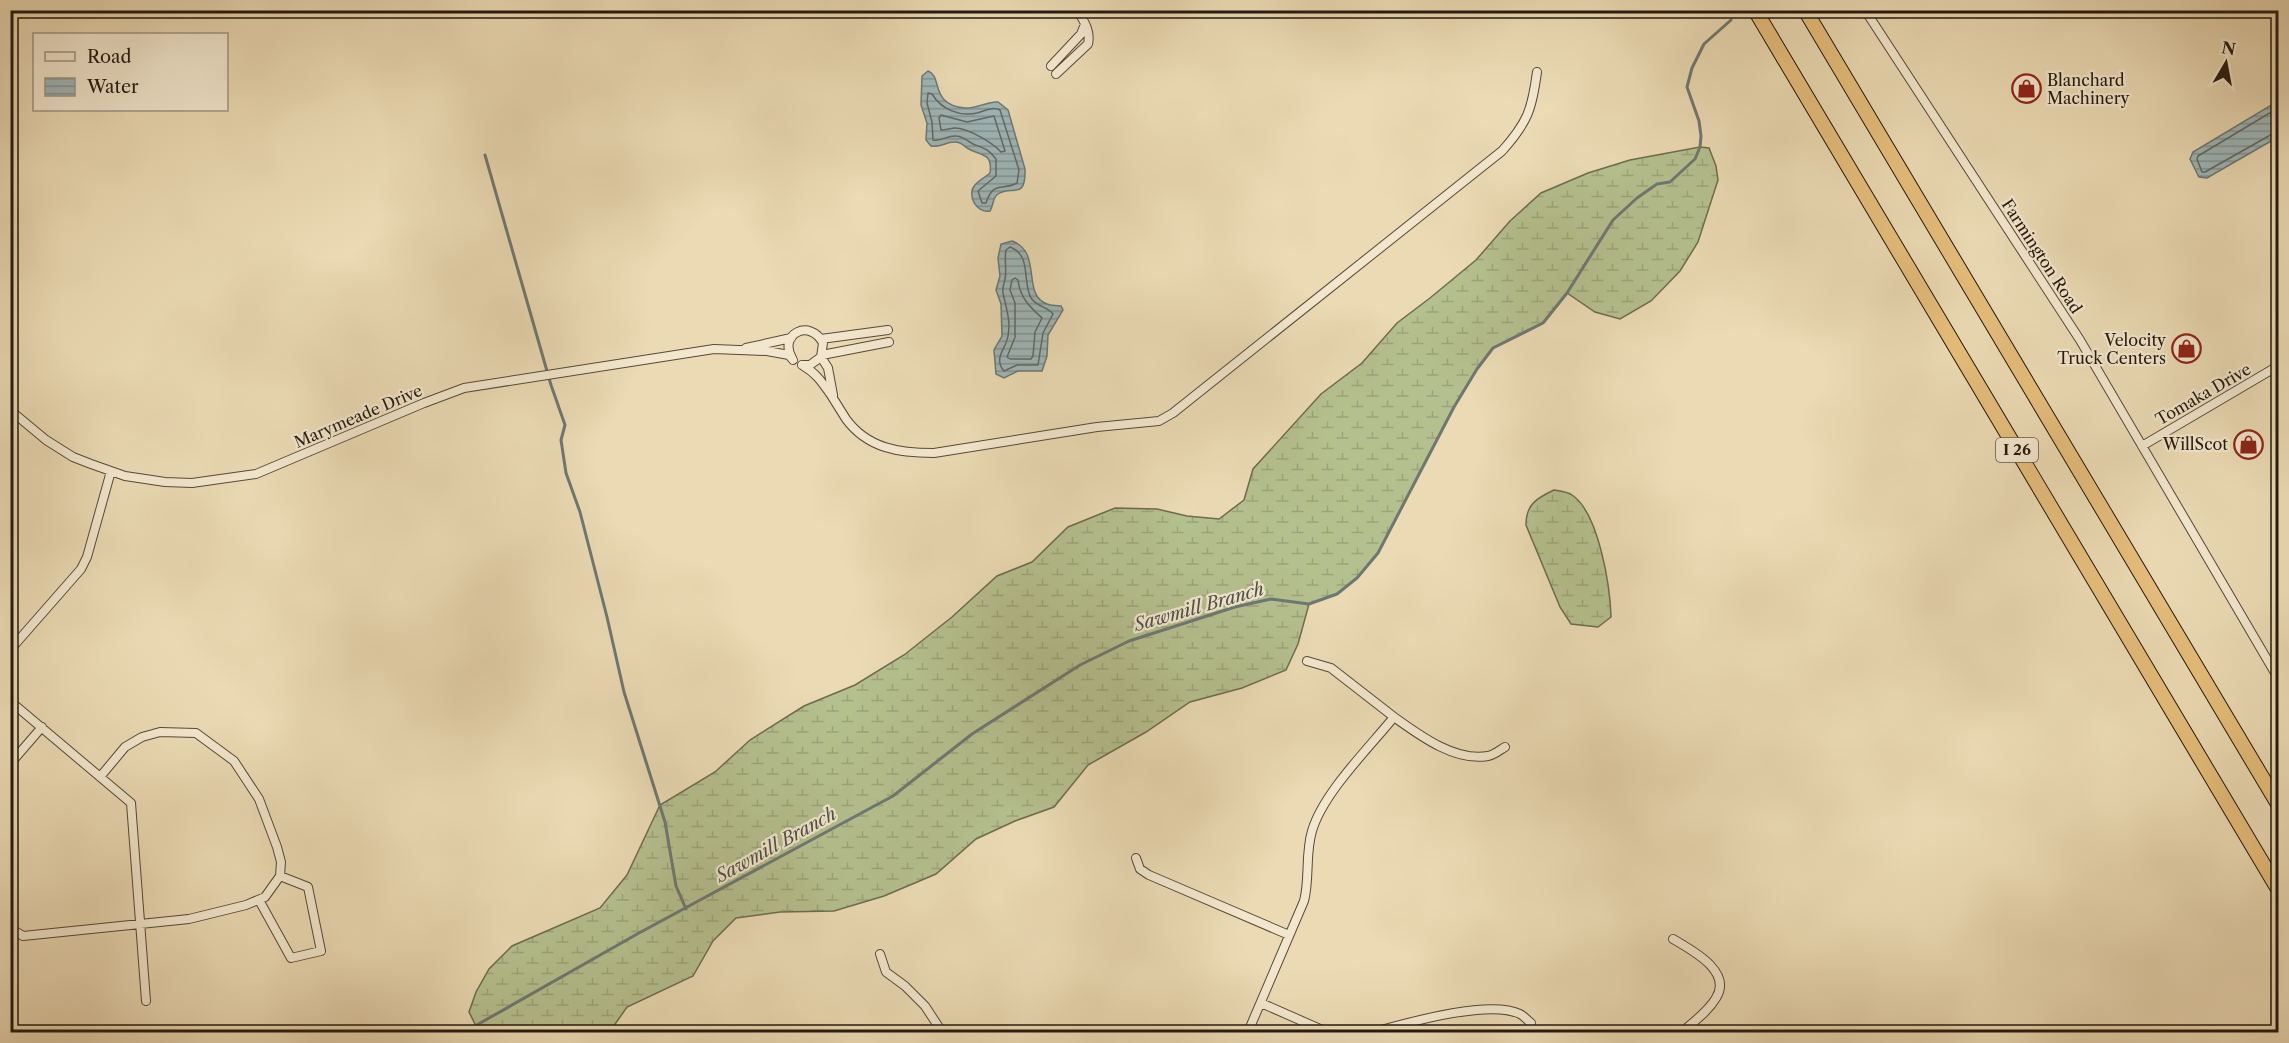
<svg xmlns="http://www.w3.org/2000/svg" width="2289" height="1043" font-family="'Libre Caslon Text',serif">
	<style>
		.wetland { fill: url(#wetland-marsh); stroke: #6c6c4f; stroke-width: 1.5 }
		.water { fill: url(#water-rules); stroke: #6d7875; stroke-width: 1.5 }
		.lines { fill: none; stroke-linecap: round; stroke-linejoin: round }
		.shore { stroke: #616864; stroke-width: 1.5 }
		.stream { stroke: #6d7875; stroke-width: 3 }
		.street-casing { stroke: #564938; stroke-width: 10 }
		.highway-casing { stroke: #24190f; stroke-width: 16 }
		.street { stroke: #f2e7ce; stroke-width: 8 }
		.highway { stroke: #e6bd7a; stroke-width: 14 }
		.labels { text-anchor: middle; stroke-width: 4.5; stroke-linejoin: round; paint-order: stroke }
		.shield { fill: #f2e7ce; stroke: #625748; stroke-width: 1.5 }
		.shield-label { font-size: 15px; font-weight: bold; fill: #24190f }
		.poi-label { font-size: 16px; fill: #24190f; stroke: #f2e7ce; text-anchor: end }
		.street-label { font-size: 16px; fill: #24190f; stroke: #f2e7ce }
		.water-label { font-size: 18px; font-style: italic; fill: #4f504a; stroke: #f2e7ce }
	</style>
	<defs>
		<pattern id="wetland-marsh" width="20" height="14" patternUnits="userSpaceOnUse" patternTransform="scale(1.5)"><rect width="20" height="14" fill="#b5c08f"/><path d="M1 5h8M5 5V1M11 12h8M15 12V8" fill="none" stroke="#9ca47a"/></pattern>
		<pattern id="water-rules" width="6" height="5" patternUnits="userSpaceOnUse" patternTransform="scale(1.5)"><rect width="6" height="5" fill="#9eb7b9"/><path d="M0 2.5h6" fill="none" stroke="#819495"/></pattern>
	</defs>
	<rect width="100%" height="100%" fill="#ebdab4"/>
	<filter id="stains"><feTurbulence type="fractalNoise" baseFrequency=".00333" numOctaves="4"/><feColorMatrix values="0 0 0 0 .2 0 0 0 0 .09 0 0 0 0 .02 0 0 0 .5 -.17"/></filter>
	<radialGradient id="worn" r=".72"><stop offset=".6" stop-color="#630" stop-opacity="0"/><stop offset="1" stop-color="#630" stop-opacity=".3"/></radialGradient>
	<!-- wetland -->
	<path class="wetland" d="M1700,147l9,1 7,18 2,14 -20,62 -18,29 -29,30 -31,18 -25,-7 -28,-19 -24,30 -50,25 -16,21 -23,38 -76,146 -21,25 -20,16 -28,10 -11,40 -12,26 -44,18 -52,14 -44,30 -58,33 -34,42 -39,14 -39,18 -40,35 -52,22 -50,15 -54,1 -44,6 -23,23 -20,35 -66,31 -14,20 -1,5h-133l-10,-20 7,-20 13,-23 23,-23 88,-38 27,-33 33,-70 55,-33 35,-32 54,-34 51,-21 49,-30 48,-38 45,-41 35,-14 36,-35 47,-19 42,1 30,7 32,3 25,-19 9,-31 68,-75 41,-31 35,-40 33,-25 46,-38 34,-39 31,-28 47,-20 42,-13z
		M1554,490c5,1 14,2 18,5 27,18 38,91 39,122l-13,10 -27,-3 -11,-17 -34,-82c0,-21 11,-27 28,-35z"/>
	<!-- water -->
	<path class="water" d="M928,71c15,5 1,34 37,37 12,1 22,-7 33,-6l10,8 17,59c1,33 -14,15 -27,25 -6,4 -4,11 -8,17 -13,3 -24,-16 -15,-26 4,-5 11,-8 15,-12 3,-21 -10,-17 -23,-25 -4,-3 -7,-7 -13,-6 -9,0 -13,6 -23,4l-5,-6 1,-17 -6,-18 1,-29z
		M2278,101v36l-71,41 -8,-1 -9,-18 3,-7z
		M1012,241c31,11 9,54 35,63 4,2 9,1 14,2l2,4 -15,25 -1,21 -5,15h-24l-14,7 -8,-4 -2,-24 8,-14 -1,-32 -5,-14 4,-14 -2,-18 3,-14z"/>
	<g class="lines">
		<!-- shore -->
		<path class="shore" d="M928,93l4,1c9,15 27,23 45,19 8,-2 15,-7 23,-3l19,60 -2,13c-14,8 -24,-3 -31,20h-4l-4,-12 18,-15v-17c-7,-10 -13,-11 -23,-15 -6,-3 -10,-8 -17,-8 -9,-1 -14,6 -23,4l-1,-18 -5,-19z
			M2278,108l-80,48 -1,3 5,13h3l69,-39 4,-1
			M941,115l26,7 27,-6 11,35 -4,1c-8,-9 -33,-24 -46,-24 -4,0 -9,2 -14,2l-2,-12z
			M1010,247c22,8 12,35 21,51 6,9 17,9 22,16l-10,19 -5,32h-21l-13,6c-11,-13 2,-22 4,-35 3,-16 -2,-28 -5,-43 -1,-5 1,-9 2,-14 2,-9 -1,-19 1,-29z
			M1015,278l3,2c2,18 12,27 24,38l-7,14 -2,24 -2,3h-21l-3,-2 8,-20v-34l-5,-13 2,-10z"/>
		<!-- stream -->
		<path class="stream" d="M485,155l66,230 14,40 -4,15 5,33 14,39 27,105 17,75 41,130 11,64 10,23
			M475,1026l164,-93 254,-137 79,-62 108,-69 49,-24 106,-34 36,-8 38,5 28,-10 20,-16 21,-25 76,-146 23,-38 16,-21 50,-25 24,-30 46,-73 24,-22 20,-14 13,-2 25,-23 5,-12 1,-11 -2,-15 -12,-34 5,-19 12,-24 27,-24"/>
		<defs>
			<path id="street" d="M1865,10l215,330 198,338
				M1051,66l30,-32 4,-10
				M1056,74l32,-30c3,-13 -4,-23 -11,-34
				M821,339l67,-9
				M746,348l45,-10
				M822,355l67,-13
				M792,358c-14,-24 18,-40 31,-15l-2,14 7,11 5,27
				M802,365c15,9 19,16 29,30 5,8 10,16 15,24 22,30 54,34 88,34l163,-26 62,-6 14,-8 329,-262c26,-29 30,-42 35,-79
				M802,365h8l11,-8
				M10,410l36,30 27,17 18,7 34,12 40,6 27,1 64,-9 168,-71 40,-15 250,-39 53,2 22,4 4,5
				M2142,446l136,-80
				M10,650l71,-81 6,-12 24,-86
				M1307,661l24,7 63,49
				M10,701l121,102 15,198
				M10,764l32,-37
				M1136,858l4,11 9,6 140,60
				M259,900l32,58 30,-7 -13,-64 -28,-11
				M10,928l13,8 166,-17 57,-14 19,-8 15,-21 1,-14 -4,-15 -18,-48 -25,-38 -38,-28 -36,-1 -18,5 -17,10 -25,30
				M1673,939c18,11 60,32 43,59 -8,14 -23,24 -34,34
				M880,954l6,18 19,14 20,20 17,26
				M1261,1003l66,29
				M1248,1032l56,-131c6,-23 1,-47 8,-70 11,-38 57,-83 82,-114 25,18 61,45 94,39 6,-1 12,-6 17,-9
				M1374,1032c33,-9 115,-33 146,-18 4,2 7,6 11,9"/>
			<path id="highway" d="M1755,10l523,879
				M1805,10l473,794"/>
		</defs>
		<!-- street casing -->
		<use href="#street" class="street-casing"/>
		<!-- highway casing -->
		<use href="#highway" class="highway-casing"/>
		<!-- street -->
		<use href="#street" class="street"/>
		<!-- highway -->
		<use href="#highway" class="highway"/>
	</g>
	<!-- icons -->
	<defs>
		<symbol id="shop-ring" viewBox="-11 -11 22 22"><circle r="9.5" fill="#f2e7ce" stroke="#8f2418" stroke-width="1.5"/><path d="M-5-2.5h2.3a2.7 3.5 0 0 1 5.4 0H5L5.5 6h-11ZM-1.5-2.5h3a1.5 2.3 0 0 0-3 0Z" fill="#8f2418"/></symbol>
	</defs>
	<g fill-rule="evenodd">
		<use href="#shop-ring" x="2010" y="72" width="33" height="33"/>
		<use href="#shop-ring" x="2170" y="332" width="33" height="33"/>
		<use href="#shop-ring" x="2232" y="428" width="33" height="33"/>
	</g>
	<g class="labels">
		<!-- shield labels -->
		<rect class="shield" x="1996" y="438" width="42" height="24" rx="4.5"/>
		<g class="shield-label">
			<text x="2017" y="455">I 26</text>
		</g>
		<!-- poi labels -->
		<g class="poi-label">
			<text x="2047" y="86" text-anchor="start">Blanchard<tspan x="2047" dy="18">Machinery</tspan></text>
			<text x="2166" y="346">Velocity<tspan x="2166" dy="18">Truck Centers</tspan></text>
			<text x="2228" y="450">WillScot</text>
		</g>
		<!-- street labels -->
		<g class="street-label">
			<text transform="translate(2042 256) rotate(57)" y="6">Farmington Road</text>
			<text transform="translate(2203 394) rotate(-30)" y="6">Tomaka Drive</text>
			<text transform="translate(358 416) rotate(-23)" y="6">Marymeade Drive</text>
		</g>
		<!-- water labels -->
		<g class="water-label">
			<text transform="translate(1199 607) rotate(-16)" y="6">Sawmill Branch</text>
			<text transform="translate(776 845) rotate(-29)" y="6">Sawmill Branch</text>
		</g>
	</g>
	<!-- margin -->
	<rect width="2289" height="1043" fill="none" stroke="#ebdab4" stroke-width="36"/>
	<rect x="12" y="12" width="2265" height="1019" fill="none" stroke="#24190f" stroke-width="3"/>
	<rect x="18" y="18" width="2253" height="1007" fill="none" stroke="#24190f" stroke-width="1.5"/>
	<!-- legend -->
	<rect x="33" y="33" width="195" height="78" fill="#f2e7ce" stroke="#a09582" stroke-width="1.5"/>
	<rect x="45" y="52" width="30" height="9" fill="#f2e7ce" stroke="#a09582" stroke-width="1.5"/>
	<text x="87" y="63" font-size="18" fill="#24190f">Road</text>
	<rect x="45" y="78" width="30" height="18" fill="url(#water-rules)" stroke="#a09582" stroke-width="1.5"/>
	<text x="87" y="93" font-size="18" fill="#24190f">Water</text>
	<!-- north arrow -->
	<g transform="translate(2226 63) rotate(10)" stroke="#f2e7ce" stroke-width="4.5" paint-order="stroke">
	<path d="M0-4.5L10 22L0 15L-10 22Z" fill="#24190f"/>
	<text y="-9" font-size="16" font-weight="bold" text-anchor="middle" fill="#24190f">N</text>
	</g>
	<rect width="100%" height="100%" filter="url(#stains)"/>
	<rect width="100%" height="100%" fill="url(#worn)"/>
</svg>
